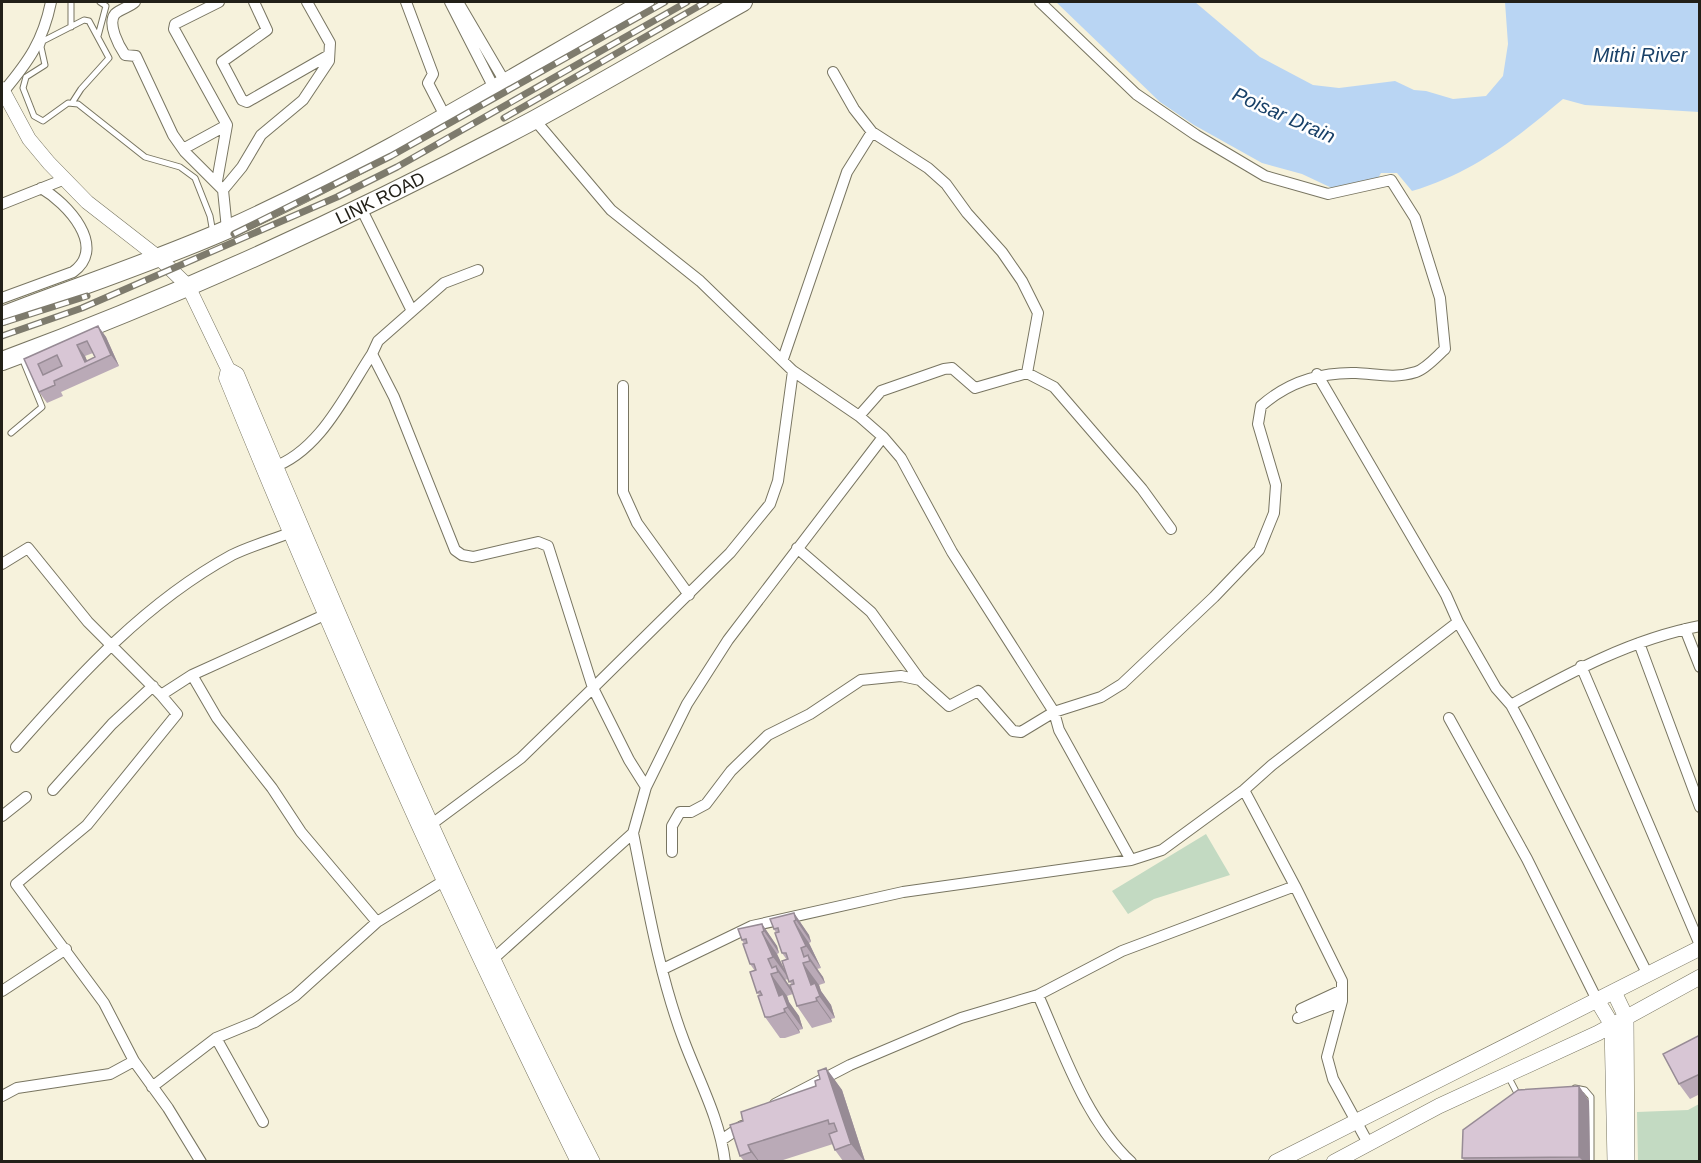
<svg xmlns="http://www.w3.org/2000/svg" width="1701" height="1163" font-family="Helvetica,sans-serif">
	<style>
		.green { fill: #c3dac2 }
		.water { fill: #b9d5f3 }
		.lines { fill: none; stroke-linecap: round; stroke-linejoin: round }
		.service-casing { stroke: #787561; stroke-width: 7 }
		.minor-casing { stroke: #787561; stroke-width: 12 }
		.tertiary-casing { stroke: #787561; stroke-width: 15 }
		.secondary-casing { stroke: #787561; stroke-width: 16 }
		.primary-casing { stroke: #787561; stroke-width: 20 }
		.service { stroke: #fff; stroke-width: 5 }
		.minor { stroke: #fff; stroke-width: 10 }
		.tertiary { stroke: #fff; stroke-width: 14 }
		.secondary { stroke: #fff; stroke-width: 15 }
		.primary { stroke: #fff; stroke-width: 18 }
		.rail-casing { stroke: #7e7b6d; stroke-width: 7 }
		.rail { stroke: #fff; stroke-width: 4.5; stroke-dasharray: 14; stroke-linecap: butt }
		.wall { fill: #baaab7; fill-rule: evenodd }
		.shaded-wall { fill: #978b95 }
		.building { fill: #d8c6d5; stroke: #978b95; stroke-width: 1.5; fill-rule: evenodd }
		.labels { text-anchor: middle; stroke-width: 5; stroke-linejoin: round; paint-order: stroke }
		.street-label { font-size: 18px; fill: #222018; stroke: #fff }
		.water-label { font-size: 20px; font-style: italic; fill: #194168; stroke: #fff }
	</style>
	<rect width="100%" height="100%" fill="#f6f2dc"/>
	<!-- green -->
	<path class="green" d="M1206,834l24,41 -76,24 -26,15 -16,-23z
		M1699,1104v57h-61l-1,-49 51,-2z"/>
	<!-- water -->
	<path class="water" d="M1056,2h139l65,55 53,28 26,3 56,-7 19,9 12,1 27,8 33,-3 17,-20 5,-32 -3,-42h194v110l-114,-7 -22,-6c-49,41 -89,73 -151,92l-15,-18h-16l-7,12 -40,4 -32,-15 -40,-11 -68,-38 -34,-23z"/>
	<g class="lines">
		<defs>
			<path id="service" d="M71,27v-25
				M98,36l8,-30 -6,-4
				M72,103l9,-14 28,-31 -20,-37 -5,-1 -41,21 -2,6 4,18 -19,12 -3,11 11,28 9,5 25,-18 10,1 67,53 35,10 15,11 15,38 3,17
				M11,433l31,-26 -20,-49
				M1508,1076l11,21
				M1575,1088l10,2 6,7v65"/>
			<path id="minor" d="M135,2c-5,5 -15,7 -20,12 -8,10 4,32 10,41l11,1 37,79 12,17 38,38
				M254,2l13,28 -45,32 20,38 5,2 82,-47
				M406,2l27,72 -5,9 17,33
				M450,2l44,86
				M458,2l47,80
				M833,72l21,37 18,23 56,36 18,16 21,29 35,39 20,29 16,32 -11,60
				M3,92c26,-31 40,-51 48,-90
				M534,119l77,91 89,71 93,90 66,45 24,21 18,21 51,94 102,160 5,18 72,130 31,-10 82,-60 28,-25 186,-143 -12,-27 -129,-221
				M183,149l44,-24 -53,-96 1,-5 44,-22
				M217,181l10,-56
				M2,204l63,-25
				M361,208l51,103
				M227,229l-4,-39 19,-23 19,-32 42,-35 26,-39 1,-18 -23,-41
				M478,270l-34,13 -66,58 -6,13 22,43 61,153 7,5 11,2 65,-15 10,4 45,142 137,-135 40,-49 8,-23 15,-110
				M2,298l71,-26c35,-25 -6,-69 -32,-84
				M783,359l64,-187 25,-40
				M623,386v106l14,31 52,72
				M859,416l22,-25 63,-22 8,-1 23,20 52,-15 27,14 88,102 29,40
				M271,468c49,-16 75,-75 101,-114
				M797,548l74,64 49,68
				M2,564l26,-16 60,74 73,73 31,-20
				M331,612l-139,63 25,43 55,70 29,44 76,90
				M1458,622l38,66 15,17 15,28 121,240
				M1685,629l15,38
				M1639,643l61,164
				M1581,666l119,279
				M1511,705c60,-33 121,-66 189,-79
				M1449,718l78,141 70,141
				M16,747c64,-73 130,-145 216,-192 20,-10 44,-16 65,-25
				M646,787l41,-83 41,-64 155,-203
				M53,790l59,-66 41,-38
				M1244,790l51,96
				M2,816l24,-19
				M425,829l96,-71 72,-70 36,72 17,27 -13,46
				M672,852v-26l8,-14h11l15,-8 25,-33 37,-36 42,-21 51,-34 40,-4 19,4 29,26 29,-15 35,40 8,1 33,-20 47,-15 21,-13 92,-87 45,-47 15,-37 2,-28 -18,-61 3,-18c27,-24 59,-34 95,-33 21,1 38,6 60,-1 10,-3 21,-16 29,-23l-5,-51 -25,-80 -24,-38 -63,14 -63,-18 -69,-41 -60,-41 -96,-92
				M492,960l141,-127c14,69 26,142 51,208 15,40 36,78 41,121
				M663,969l89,-43 151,-34 228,-32
				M2,991l64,-42
				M1038,995c25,56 47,124 93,167
				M1301,1009l41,-19
				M1298,1018l44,-17
				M216,1038l47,84
				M134,1061l-30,-58 -88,-119 71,-59 90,-111 -16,-19
				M152,1087l64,-49 39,-16 40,-26 82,-74 73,-45
				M2,1096l15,-8 93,-14 24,-13 34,47 33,54
				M775,1104l75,-39 111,-47 77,-23 84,-44 173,-65 47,95v20l-15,56 6,22 35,64
				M723,1139l19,-13"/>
			<path id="tertiary" d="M2,89l27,50 20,24 38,39 72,56 29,28 40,83 -2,9c108,265 225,527 352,784
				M228,369l9,5c112,265 224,531 356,788"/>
			<path id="secondary" d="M1614,992l12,25 1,145
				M1597,1000l15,25 3,137
				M1276,1162l424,-214
				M1334,1162l105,-56 159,-73 102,-56"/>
			<g id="primary">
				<path d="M2,316c74,-29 151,-54 224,-86 145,-65 282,-150 419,-228"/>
				<path id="s1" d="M2,361c182,-67 360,-150 532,-241 70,-38 139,-79 209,-118"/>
			</g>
		</defs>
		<!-- service casing -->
		<use href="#service" class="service-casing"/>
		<!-- minor casing -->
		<use href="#minor" class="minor-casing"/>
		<!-- tertiary casing -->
		<use href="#tertiary" class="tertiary-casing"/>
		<!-- secondary casing -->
		<use href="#secondary" class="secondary-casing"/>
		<!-- primary casing -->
		<use href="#primary" class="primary-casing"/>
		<!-- service -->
		<use href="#service" class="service"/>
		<!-- minor -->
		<use href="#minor" class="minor"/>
		<!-- tertiary -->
		<use href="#tertiary" class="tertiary"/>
		<!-- secondary -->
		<use href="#secondary" class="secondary"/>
		<!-- primary -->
		<use href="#primary" class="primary"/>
		<defs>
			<path id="rail" d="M504,118l202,-116
				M234,234l157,-78 274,-154
				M2,323l85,-27
				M2,336l80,-28 255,-111 60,-30 290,-165"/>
		</defs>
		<!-- rail casing -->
		<use href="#rail" class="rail-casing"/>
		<!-- rail -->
		<use href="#rail" class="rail"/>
	</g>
	<!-- wall -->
	<path class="wall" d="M98,326l8,11 13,29 -58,26 2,4 -16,7 -8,-11 -15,-33zM93,353l2,4 -8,4 -2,-5z
		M794,913l15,22 2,7 -2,1 12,25 -4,1 6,8 2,6 -6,2 2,6 10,14 4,13 -4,1 1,3 -20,6 -15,-22 -4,-12 -6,2 2,6 10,14 4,13 -4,1 1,3 -15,5h-5l-15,-21 -6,-22 -2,-2 -2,-22 -5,-7 -6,-20 -2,-4 20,-16 15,22 2,7 -2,1 10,21v-15l-5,-7 -6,-20 -2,-4zM788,979l3,5v3l-6,-7z
		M1700,1035v59l-10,5 -11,-15z
		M826,1068l16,22 23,71h-22l-8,-11 -2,-6 -53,17h-36l-4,-5 3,-35 73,-35z
		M1579,1086l10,15 1,60h-125l-3,-3z"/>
	<!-- shaded-wall -->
	<path class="shaded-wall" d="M98,326l8,11 13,29 -8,-11z
		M77,345l8,11 4,9 -4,-3z
		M794,913l15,22 2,7 -15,-22z
		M794,921l15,22 12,25 -15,-22z
		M762,924l15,22 2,7 -15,-22z
		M762,932l15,22 12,25 -16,-22z
		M808,955l15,22 2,6 -15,-22z
		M803,963l16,22 2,6 10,14 4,13 -24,-33z
		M776,966l15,22 2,6 -15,-22z
		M771,974l16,22 2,6 10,14 4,13 -24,-33z
		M816,998l15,21 1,3 -15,-21z
		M784,1009l15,21 1,3 -15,-21z
		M826,1068l16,22 23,71h-1l-13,-17z
		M1579,1086l10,15 1,60h-7l-4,-4z
		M748,1145l11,16h-1l-7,-9z"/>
	<!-- building -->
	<path class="building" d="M98,326l13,29 -57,26 1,4 -16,7 -15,-33zM87,341l8,16 -10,5 -8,-17zM57,355l5,11 -19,9 -5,-11z
		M794,913l2,7 -2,1 12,25 -5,2 3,9 4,-2 2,6 -7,2 8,22 4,-2 5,13 -4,2 1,3 -20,5 -7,-21 4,-1 -1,-4 -4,2 -7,-21 6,-2 -2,-6h-4l-7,-20 4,-1 -1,-4 -4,1 -4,-10z
		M762,924l2,7 -2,1 11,25 -5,2 4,9 4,-2 2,6 -7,2 8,22 4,-2 5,13 -4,2 1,3 -15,5h-5l-7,-21 4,-1 -2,-4 -3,2 -7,-21 6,-2 -2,-6h-4l-7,-20 4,-1 -1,-4 -4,1 -4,-11z
		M1700,1035v39l-21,10 -16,-30z
		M826,1068l25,76 -16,6 -6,-16 8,-3 -3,-8 -5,1 -1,-4 -80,25 3,7 -11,4 -10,-31 13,-4 -2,-9 75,-26 -1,-5 5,-2 -2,-8z
		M1579,1086v71l-117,1 1,-28 55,-40z"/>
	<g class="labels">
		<!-- street labels -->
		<g class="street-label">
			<text dy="6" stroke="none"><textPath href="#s1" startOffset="412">LINK ROAD</textPath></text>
		</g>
		<!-- water labels -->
		<g class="water-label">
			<text x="1640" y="62">Mithi River</text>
			<text transform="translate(1284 115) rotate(24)" y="7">Poisar Drain</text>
		</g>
	</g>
	<!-- border -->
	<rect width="1701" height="1163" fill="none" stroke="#222018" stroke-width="6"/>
</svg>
